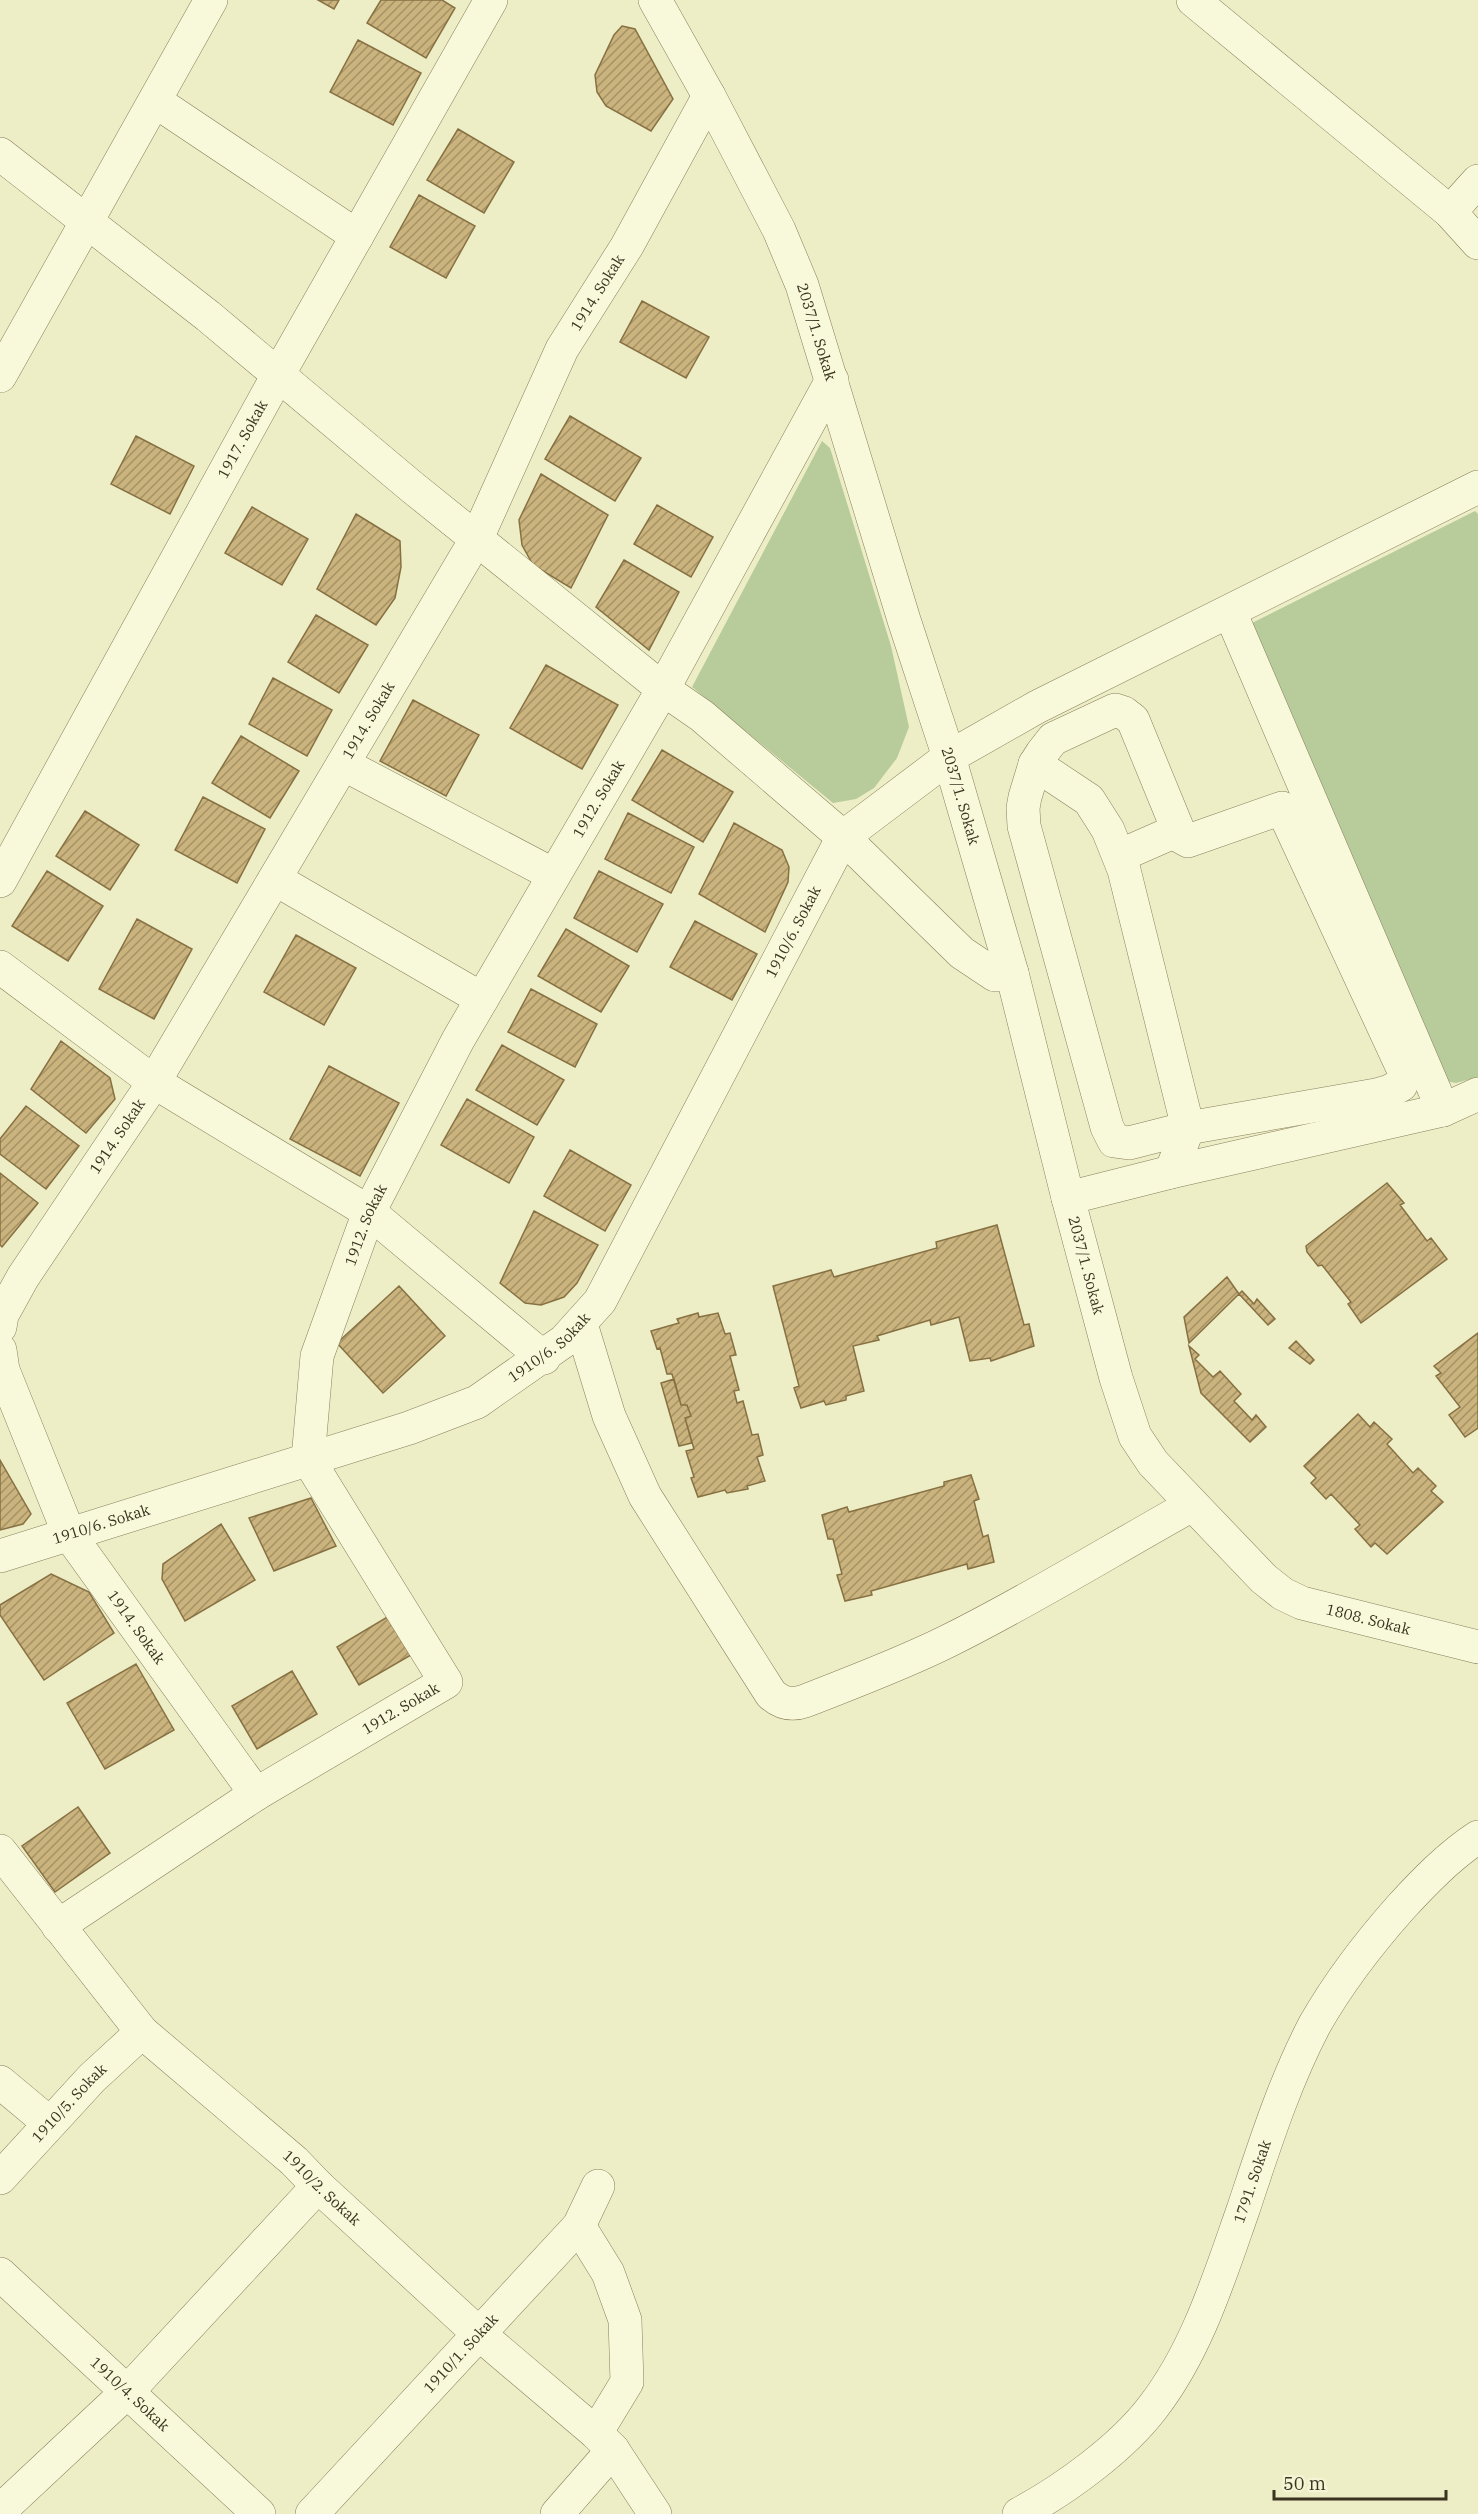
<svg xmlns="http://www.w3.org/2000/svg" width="1478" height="2514" font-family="'IBM Plex Serif',serif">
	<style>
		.park { fill: #b8cb9a }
		.building { fill: url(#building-hatch); stroke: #877143; stroke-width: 1.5 }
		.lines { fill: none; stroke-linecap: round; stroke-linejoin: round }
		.minor-casing { stroke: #88805c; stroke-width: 34 }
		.minor { stroke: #f8f8da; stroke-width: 33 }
		.labels { text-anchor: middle; stroke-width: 4.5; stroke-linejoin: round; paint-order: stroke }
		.street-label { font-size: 15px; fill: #393320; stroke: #f5f5d6 }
	</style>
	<defs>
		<pattern id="building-hatch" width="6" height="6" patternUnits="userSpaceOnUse" patternTransform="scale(1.5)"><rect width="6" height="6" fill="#cab37d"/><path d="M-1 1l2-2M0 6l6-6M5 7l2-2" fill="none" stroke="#a59266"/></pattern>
	</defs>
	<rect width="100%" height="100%" fill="#ededc6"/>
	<!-- park -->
	<path class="park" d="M822,441l8,7 61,198 18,81 -12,31 -23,30 -18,11 -23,4 -141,-116z
		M1475,511l3,3v563l-22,6 -17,-3 -193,-454z"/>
	<!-- building -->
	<path class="building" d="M318,0h21l-5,9z
		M381,0h61l13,8 -29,50 -59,-35z
		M622,26l13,3 38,70 -22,32 -45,-25 -9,-14 -2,-17 19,-40z
		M358,40l63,33 -28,52 -63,-33z
		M458,129l56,33 -30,51 -57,-33z
		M419,195l56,31 -29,52 -56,-31z
		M642,301l67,36 -23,41 -66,-36z
		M570,416l71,42 -26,43 -70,-42z
		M136,436l58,30 -24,48 -59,-30z
		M541,474l67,41 -37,73 -38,-23 -11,-20 -3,-25z
		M657,505l56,32 -22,40 -57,-33z
		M252,507l56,32 -26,46 -57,-32z
		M356,514l44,27 1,26 -6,31 -19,27 -59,-36z
		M624,560l55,32 -30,58 -53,-43z
		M316,615l52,30 -29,48 -51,-31z
		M546,665l72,40 -36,64 -72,-41z
		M273,678l59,32 -25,46 -58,-32z
		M413,700l66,35 -33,61 -66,-35z
		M241,736l58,35 -29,47 -58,-35z
		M662,750l71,42 -30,50 -71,-42z
		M203,797l62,32 -28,54 -62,-33z
		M85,811l54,34 -29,45 -54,-34z
		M628,813l66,34 -23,46 -66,-34z
		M734,823l48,27 7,17 -1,15 -23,50 -66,-38z
		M47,871l56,35 -35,55 -56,-35z
		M599,871l64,33 -26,48 -63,-34z
		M137,919l55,30 -38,70 -55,-30z
		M695,921l62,33 -25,46 -62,-33z
		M566,929l63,37 -28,46 -63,-36z
		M296,935l60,33 -32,57 -60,-33z
		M531,989l66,35 -22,43 -67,-35z
		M61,1041l49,37 5,21 -29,34 -55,-44z
		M502,1045l62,35 -27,45 -61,-35z
		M329,1066l70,37 -39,73 -70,-37z
		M467,1099l67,38 -25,46 -68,-38z
		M26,1106l53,40 -33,43 -46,-35v-15z
		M570,1150l61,35 -26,46 -61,-35z
		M0,1173l38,30 -36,44 -2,-2z
		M1387,1183l17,20 -4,2 27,36 4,-3 16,21 -86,64 -13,-19 3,-2 -29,-37 -4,1 -11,-14 -1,-6z
		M534,1211l64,34 -21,38 -13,14 -23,8 -16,-2 -25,-20z
		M997,1225l27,100 5,-1 5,22 -43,15 -1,-3 -20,3 -11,-44 -28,8 -1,-5 -53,16 2,4 -26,6 11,45 -18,5v4l-20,5 -2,-4 -23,7 -7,-20 5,-2 -26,-100 58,-16 3,7 103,-29 -1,-6z
		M1227,1277l12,17 -50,49 -5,-26z
		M399,1286l46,50 -62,57 -46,-50z
		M1242,1291l12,13 3,-5 18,20 -7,6 -29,-31z
		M698,1313l1,4 19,-4 7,21 5,-1 6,22 -6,1 9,34 -5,1 3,12 6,-2 9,34 6,-1 5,21 -6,2 8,24 -18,5 1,3 -21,4 -2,-3 -27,7 -7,-19 3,-1 -8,-26 8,-2 -9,-31 6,-2 -4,-11h-6l-9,-31h-5l-7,-26 -3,1 -6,-18 28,-8 -2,-4z
		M1478,1333v95l-13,9 -16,-22 11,-8 -24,-31 5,-3 -7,-7z
		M1296,1341l18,19 -4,4 -21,-16z
		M1189,1346l10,9 -4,4 18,18 7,-6 21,23 -7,7 18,19 4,-5 10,12 -16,15 -49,-49z
		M674,1379l7,26h6l4,11 -6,2 7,25 -13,3 -18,-63z
		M1358,1414l12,13 4,-5 18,17 -5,5 26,29 5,-5 18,18 -5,5 12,11 -56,52 -12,-11 -4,4 -16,-18 5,-4 -29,-31 -5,5 -15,-16 5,-5 -12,-12z
		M0,1460l31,54 -8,10 -23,6z
		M971,1475l8,24 -5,2 9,36 5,-2 6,27 -26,7 -1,-5 -96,27 1,4 -27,6 -8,-26 5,-1 -9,-35h-5l-6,-24 25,-8 2,5 95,-26v-4z
		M311,1498l25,48 -62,25 -25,-53z
		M221,1524l34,56 -70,41 -23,-42 1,-15z
		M51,1574l38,18 25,41 -70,47 -44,-65v-10z
		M389,1616l22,39 -52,30 -22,-38z
		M136,1664l38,66 -69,39 -38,-66z
		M292,1671l25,43 -60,35 -25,-43z
		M78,1807l32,46 -55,39 -33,-46z"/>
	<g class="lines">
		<defs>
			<g id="minor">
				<path id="s1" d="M655,0l54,96 70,134 23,55 102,335 45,137 63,216 56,225 48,180 19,58 18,27 111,116 19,15 19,9 176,44"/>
				<path d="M1193,0l257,212 28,31"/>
				<path d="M155,101l202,135"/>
				<path d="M0,154l208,162 204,171 251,202 39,27 141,121 106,-80 88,-50 441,-220"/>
				<path d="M1450,212l28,-31"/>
				<path d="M0,376l211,-376"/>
				<path d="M1230,612l213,498"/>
				<path d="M1115,710l9,3 9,7 48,117 7,4 94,-33 123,265 -4,12 -11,6 -14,4 -188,33 -59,15 -15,-2 -7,-14 -83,-301 -1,-18 2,-11 10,-33 7,-11 11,-14z"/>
				<path d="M343,764l211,111"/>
				<path d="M1035,764l54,36 19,30 16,40 64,258 -17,44"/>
				<path d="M1119,856l57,-25"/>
				<path d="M275,879l207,120"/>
				<path id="s2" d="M0,881l278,-506 213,-375"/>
				<path d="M0,967l154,115 215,130 175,146"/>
				<path d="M1068,1198l103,-26 272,-62 35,-16"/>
				<path d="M581,1324l28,92 36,80 126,198c10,9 20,12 34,7 48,-19 97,-37 143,-60 83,-41 163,-91 244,-136"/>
				<path id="s3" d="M0,1327l2,-12 21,-38 131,-195 323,-544 85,-189 65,-103 82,-150"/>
				<path id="s4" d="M0,1350l3,20 66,164 187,260"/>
				<path id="s5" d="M0,1556l409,-128 68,-26 87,-61 36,-40 243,-464 119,116 33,22 17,-2"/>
				<path id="s6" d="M0,1851l142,181 152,129 24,25 160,147 118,100 17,17 42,64"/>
				<path id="s7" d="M58,1926l198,-132 190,-112 -138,-223 9,-103 52,-144 89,-172 205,-351 169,-309"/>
				<path d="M0,2082l48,40"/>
				<path id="s8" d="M0,2178l92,-100 50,-46"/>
				<path d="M579,2226l29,47 17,47 2,62 -31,51"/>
				<path id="s9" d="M0,2274l259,240"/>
				<path d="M3,2508l124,-116 191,-206"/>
				<path id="s10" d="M312,2514l267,-288 19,-40"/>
				<path d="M557,2514l56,-64"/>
				<path id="s11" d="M1019,2514c45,-24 103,-66 134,-107 44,-57 66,-129 90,-197 21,-63 41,-127 72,-186 24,-42 54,-81 86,-117 23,-25 48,-51 77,-70"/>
			</g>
		</defs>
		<!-- minor casing -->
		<use href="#minor" class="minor-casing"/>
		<!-- minor -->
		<use href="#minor" class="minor"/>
	</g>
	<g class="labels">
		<!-- street labels -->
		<g class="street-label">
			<text dy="5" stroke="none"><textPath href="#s3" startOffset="1197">1914. Sokak</textPath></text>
			<text dy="5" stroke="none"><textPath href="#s1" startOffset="370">2037/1. Sokak</textPath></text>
			<text dy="5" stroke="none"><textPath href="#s2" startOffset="504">1917. Sokak</textPath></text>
			<text dy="5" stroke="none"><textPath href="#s3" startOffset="711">1914. Sokak</textPath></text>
			<text dy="5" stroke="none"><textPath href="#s1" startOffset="856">2037/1. Sokak</textPath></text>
			<text dy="5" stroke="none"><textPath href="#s7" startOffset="1450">1912. Sokak</textPath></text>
			<text dy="5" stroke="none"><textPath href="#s5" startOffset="1078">1910/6. Sokak</textPath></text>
			<text dy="5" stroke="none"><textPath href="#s3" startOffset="225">1914. Sokak</textPath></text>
			<text dy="5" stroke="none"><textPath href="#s7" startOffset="964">1912. Sokak</textPath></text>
			<text dy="5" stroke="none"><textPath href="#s1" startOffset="1342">2037/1. Sokak</textPath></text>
			<text dy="5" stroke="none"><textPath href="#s5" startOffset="592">1910/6. Sokak</textPath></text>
			<text dy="5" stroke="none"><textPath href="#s5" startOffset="106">1910/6. Sokak</textPath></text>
			<text dy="5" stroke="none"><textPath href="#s1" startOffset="1826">1808. Sokak</textPath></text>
			<text dy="5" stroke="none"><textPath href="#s4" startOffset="312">1914. Sokak</textPath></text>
			<text dy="5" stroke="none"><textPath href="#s7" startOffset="406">1912. Sokak</textPath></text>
			<text dy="5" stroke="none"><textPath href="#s8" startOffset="102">1910/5. Sokak</textPath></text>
			<text dy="5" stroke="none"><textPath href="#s11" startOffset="420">1791. Sokak</textPath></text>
			<text dy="5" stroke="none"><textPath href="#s6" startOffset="468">1910/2. Sokak</textPath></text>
			<text dy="5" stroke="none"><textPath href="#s10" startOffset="219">1910/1. Sokak</textPath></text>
			<text dy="5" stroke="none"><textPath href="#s9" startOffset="177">1910/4. Sokak</textPath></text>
		</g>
	</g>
	<!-- scale -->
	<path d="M1274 2490v9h172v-9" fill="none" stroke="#393320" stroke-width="3"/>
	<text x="1283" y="2490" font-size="18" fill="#393320" stroke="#f5f5d6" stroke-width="4.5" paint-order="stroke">50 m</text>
</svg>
